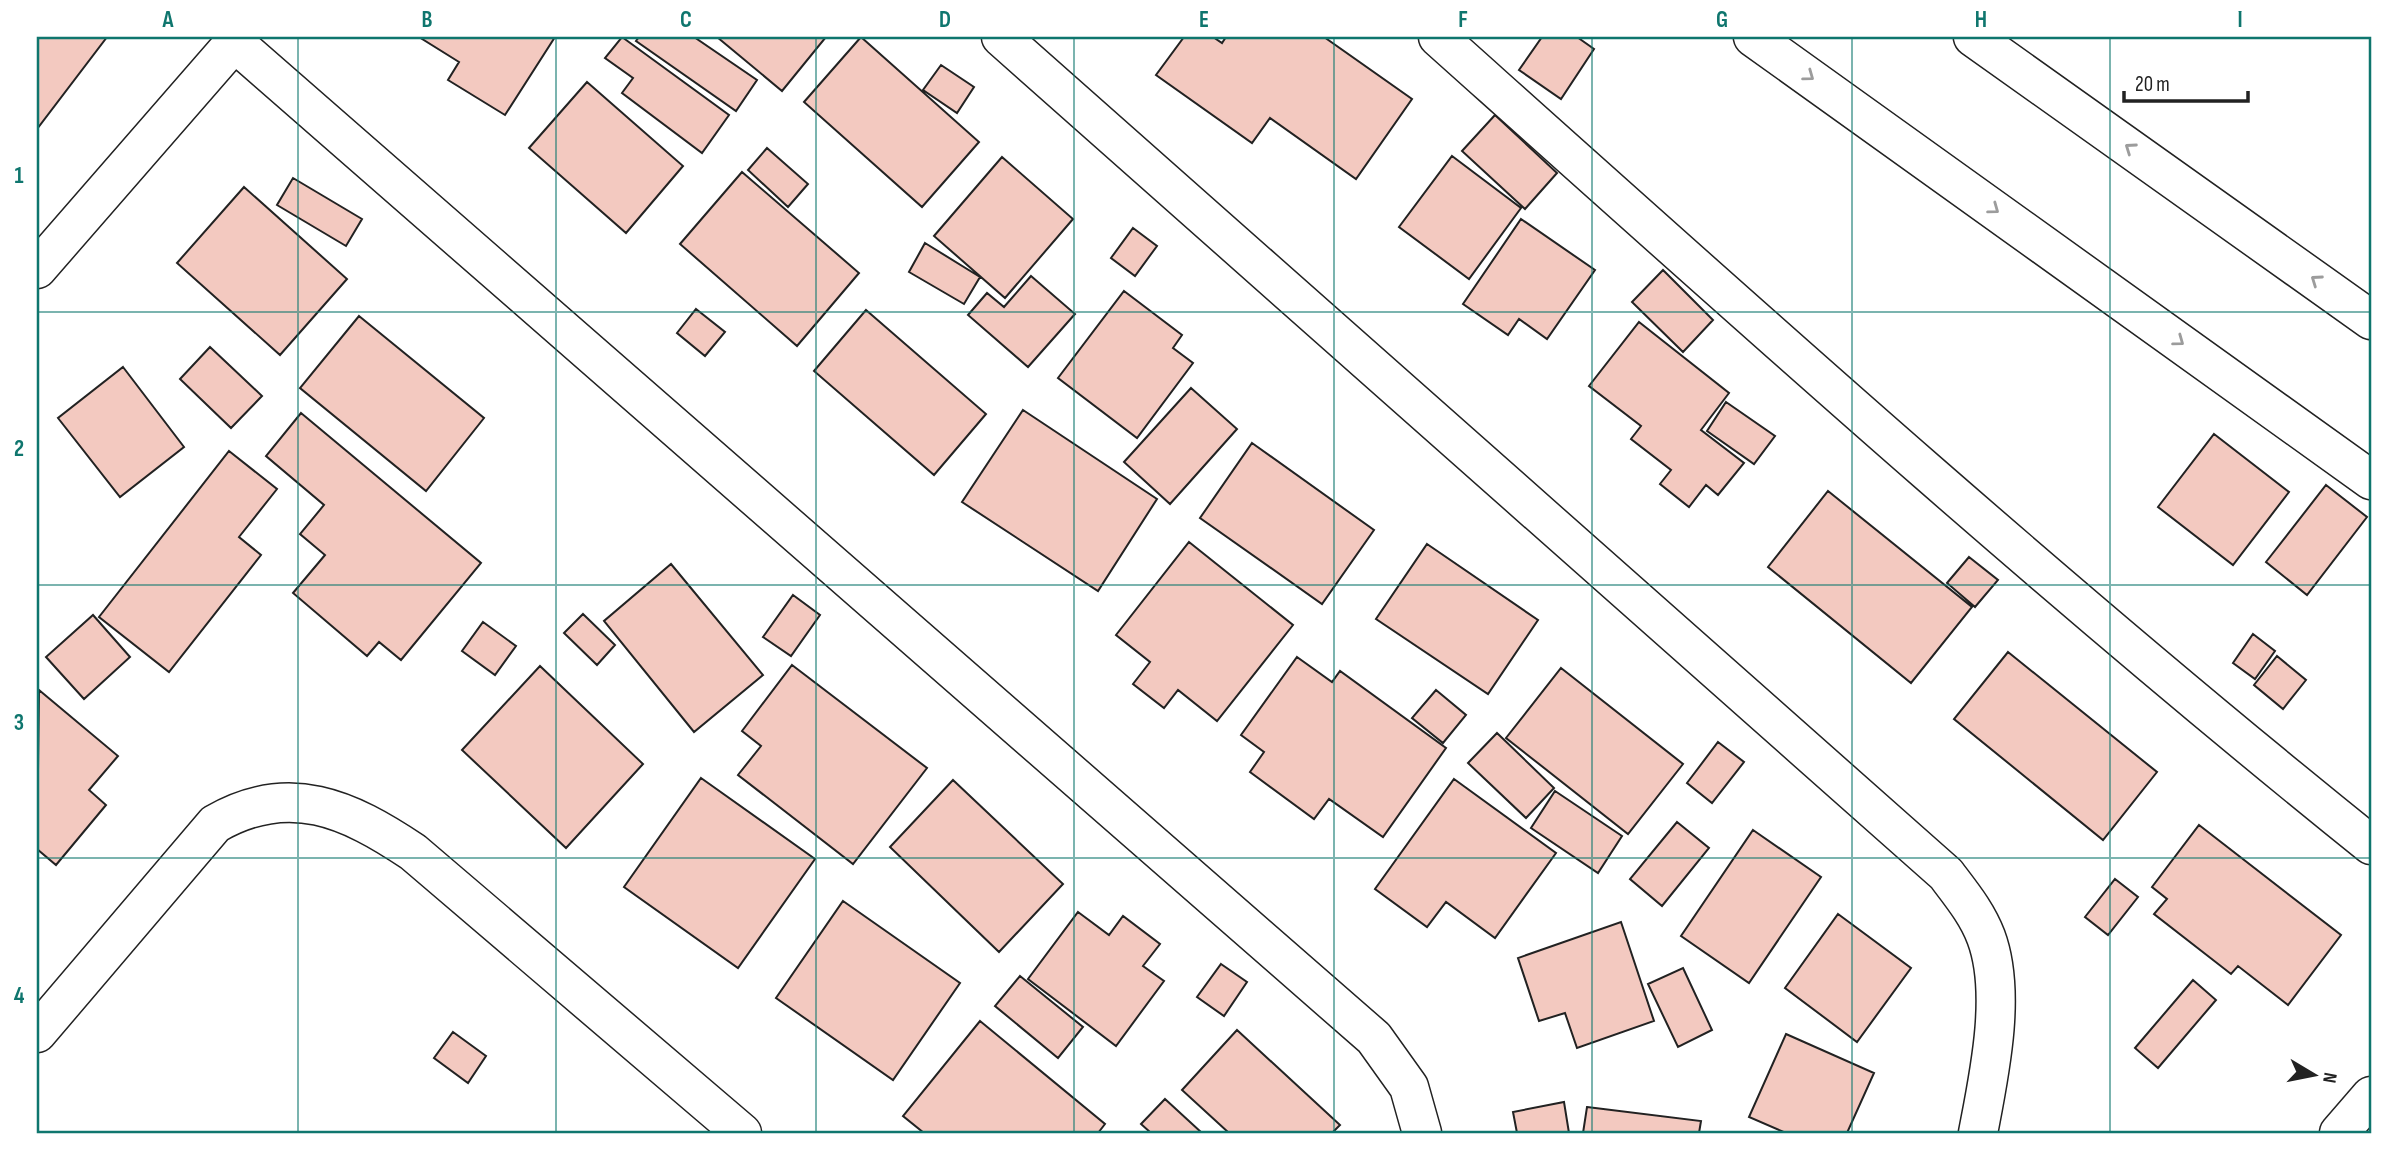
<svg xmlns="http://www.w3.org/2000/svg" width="2408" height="1170" font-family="'Sofia Sans Condensed',sans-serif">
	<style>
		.building { fill: #f3c9c0; stroke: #222; stroke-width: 2 }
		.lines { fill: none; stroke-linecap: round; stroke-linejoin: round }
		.minor-casing { stroke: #222; stroke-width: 41 }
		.major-casing { stroke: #222; stroke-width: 41 }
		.highway-casing { stroke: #222; stroke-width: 41 }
		.minor { stroke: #fff; stroke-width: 38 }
		.major { stroke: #fff; stroke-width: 38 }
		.highway { stroke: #fff; stroke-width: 38 }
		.oneway { stroke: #9c9c9c }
		.grid { fill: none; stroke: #0f766e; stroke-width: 2; stroke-opacity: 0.55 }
		.neatline { fill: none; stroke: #0f766e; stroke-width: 2.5 }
		.grid-label { font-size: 23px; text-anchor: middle; font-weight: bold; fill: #0f766e }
	</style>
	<rect width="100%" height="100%" fill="#fff"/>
	<!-- building -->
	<path class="building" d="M37,37h70l-70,92z
		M419,37h136l-50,78 -57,-35 11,-18z
		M622,37l107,78 -27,38 -80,-60 11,-15 -28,-20z
		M639,37h55l63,43 -21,31 -100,-70z
		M717,37h109l-44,54z
		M861,37l118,105 -57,65 -118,-105z
		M1184,37h29l9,6 4,-6h98l88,62 -56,80 -86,-61 -18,25 -96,-68z
		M1542,37h35l17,12 -33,50 -42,-29z
		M941,65l33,22 -17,26 -34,-23z
		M587,82l96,84 -57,67 -97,-85z
		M1495,115l62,58 -32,36 -63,-58z
		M767,148l41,36 -20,23 -40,-37z
		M1452,156l69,52 -52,71 -70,-52z
		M1002,157l71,62 -68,79 -71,-62z
		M742,172l117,101 -62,73 -117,-102z
		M293,178l69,41 -16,27 -69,-41z
		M244,187l103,92 -67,76 -103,-92z
		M1521,219l74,51 -48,69 -28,-20 -11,16 -45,-31z
		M1133,228l24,18 -22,30 -24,-18z
		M925,243l55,34 -16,27 -55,-32z
		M1663,270l50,50 -30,32 -51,-50z
		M1031,276l44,38 -47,53 -60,-52 19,-22 17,14z
		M1124,291l58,44 -9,13 20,15 -56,75 -79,-60z
		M696,309l29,23 -20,24 -28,-23z
		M866,310l120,104 -52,61 -120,-104z
		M359,316l125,102 -58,73 -126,-103z
		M1639,322l90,71 -28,37 43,33 -26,32 -12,-10 -17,22 -29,-23 11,-14 -40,-31 10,-13 -52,-40z
		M210,347l52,49 -31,32 -51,-49z
		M123,367l61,80 -64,50 -62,-79z
		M1191,388l46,41 -67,75 -46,-42z
		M1726,402l49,34 -21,28 -47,-33z
		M1023,410l134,89 -59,92 -136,-89z
		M301,413l180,150 -80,97 -22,-18 -12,14 -74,-63 32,-38 -25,-21 24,-29 -58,-49z
		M2214,434l75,58 -56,73 -75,-58z
		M1252,443l122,87 -52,74 -122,-86z
		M229,451l48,38 -38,48 22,18 -92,117 -70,-55z
		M2326,485l41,32 -60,78 -41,-33z
		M1828,491l144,116 -61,76 -143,-116z
		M1189,542l104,83 -76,96 -39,-31 -14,18 -31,-24 17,-22 -34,-27z
		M1427,544l111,76 -50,74 -112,-75z
		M1969,557l29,23 -23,27 -28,-24z
		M671,564l92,111 -69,57 -90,-111z
		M793,595l27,20 -29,41 -28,-19z
		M583,614l32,31 -18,20 -33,-32z
		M93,615l37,42 -46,42 -38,-42z
		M483,622l33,24 -21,29 -33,-24z
		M2253,634l22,17 -20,28 -22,-16z
		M2008,652l149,120 -54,68 -149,-121z
		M2277,656l29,24 -23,29 -29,-24z
		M1297,657l35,25 8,-11 106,77 -63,89 -54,-38 -15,20 -64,-47 14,-20 -23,-17z
		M792,665l135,103 -74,96 -115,-89 23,-29 -19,-15z
		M540,666l103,98 -77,84 -104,-98z
		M1561,668l122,96 -55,70 -122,-96z
		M39,690l79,66 -29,34 17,15 -50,60 -19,-16z
		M1436,690l30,25 -23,28 -31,-25z
		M1497,733l57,55 -28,30 -58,-55z
		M1718,742l26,20 -32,41 -25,-20z
		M701,778l114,81 -77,109 -114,-81z
		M1454,779l102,74 -61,85 -49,-36 -19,25 -52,-38z
		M953,780l110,104 -64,68 -109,-105z
		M1555,791l67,45 -24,37 -67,-45z
		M1677,822l32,26 -47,58 -32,-27z
		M2199,825l142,110 -53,70 -50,-39 -7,8 -77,-60 13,-15 -15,-12z
		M1753,830l68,47 -72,106 -68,-47z
		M2115,879l23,18 -30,38 -23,-18z
		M843,901l117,82 -67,97 -117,-82z
		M1078,912l31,23 14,-19 37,28 -17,22 21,15 -48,65 -88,-67z
		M1838,914l73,54 -54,74 -72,-54z
		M1621,922l33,99 -77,27 -12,-35 -26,8 -21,-63z
		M1221,964l26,18 -23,34 -27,-19z
		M1683,968l29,62 -34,17 -30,-63z
		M1020,976l63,51 -25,31 -63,-52z
		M2193,980l23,20 -58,68 -23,-20z
		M980,1021l125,103 -7,9h-174l-21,-17z
		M1237,1030l103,95 -8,8h-103l-47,-43z
		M453,1032l33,24 -18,27 -34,-25z
		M1786,1034l88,39 -27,60h-61l-37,-16z
		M1165,1099l37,34h-51l-10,-9z
		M1564,1102l5,31h-52l-4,-21z
		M1587,1107l114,14 -2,12h-116z"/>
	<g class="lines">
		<defs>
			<path id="minor" d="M1001,37l945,837c15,20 31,39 40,63 21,56 3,139 -8,196
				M1438,37c306,274 612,550 933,808
				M234,42l1140,996 35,49 13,46
				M37,269l202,-232
				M37,1033l178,-209c74,-43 134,-15 198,28l329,281"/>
			<path id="major" d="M1753,37l618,443
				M1973,37l398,283"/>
			<path id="highway" d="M2339,1133l32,-37"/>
		</defs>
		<!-- minor casing -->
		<use href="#minor" class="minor-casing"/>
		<!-- major casing -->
		<use href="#major" class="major-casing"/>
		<!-- highway casing -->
		<use href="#highway" class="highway-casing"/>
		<!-- minor -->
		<use href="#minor" class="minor"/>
		<!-- major -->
		<use href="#major" class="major"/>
		<!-- highway -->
		<use href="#highway" class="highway"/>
	</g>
	<!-- one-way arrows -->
	<defs><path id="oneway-chevron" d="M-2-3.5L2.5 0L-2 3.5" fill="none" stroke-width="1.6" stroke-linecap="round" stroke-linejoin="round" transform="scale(1.75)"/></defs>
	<g class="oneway">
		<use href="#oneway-chevron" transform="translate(1809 76) rotate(36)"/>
		<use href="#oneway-chevron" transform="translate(2130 148) rotate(-145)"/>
		<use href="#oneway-chevron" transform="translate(1994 209) rotate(36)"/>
		<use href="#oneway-chevron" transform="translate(2316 280) rotate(-145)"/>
		<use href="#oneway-chevron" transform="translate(2179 341) rotate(36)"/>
	</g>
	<!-- grid -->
	<path class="grid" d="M298,37v1096M556,37v1096M816,37v1096M1074,37v1096M1334,37v1096M1592,37v1096M1852,37v1096M2110,37v1096M37,312h2334M37,585h2334M37,858h2334"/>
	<!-- border -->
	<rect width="2408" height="1170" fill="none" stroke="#ffffff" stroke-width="77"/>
	<!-- north arrow -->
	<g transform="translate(2314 1075) rotate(100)" stroke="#ffffff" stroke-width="5" paint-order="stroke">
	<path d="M0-5L12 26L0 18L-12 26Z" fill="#222222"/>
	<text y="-10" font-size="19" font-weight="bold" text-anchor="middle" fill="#222222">N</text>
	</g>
	<!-- scale -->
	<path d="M2124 91v10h124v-10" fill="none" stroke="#222222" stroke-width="3.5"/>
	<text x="2135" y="91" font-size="21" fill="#222222" stroke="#ffffff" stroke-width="5" paint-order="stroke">20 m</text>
	<rect x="38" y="38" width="2332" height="1094" class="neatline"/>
	<g class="grid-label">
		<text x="168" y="27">A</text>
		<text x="427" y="27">B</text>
		<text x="686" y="27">C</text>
		<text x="945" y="27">D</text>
		<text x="1204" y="27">E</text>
		<text x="1463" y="27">F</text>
		<text x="1722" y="27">G</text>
		<text x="1981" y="27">H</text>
		<text x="2240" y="27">I</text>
		<text x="19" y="183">1</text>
		<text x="19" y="456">2</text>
		<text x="19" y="730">3</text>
		<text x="19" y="1003">4</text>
	</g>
</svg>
